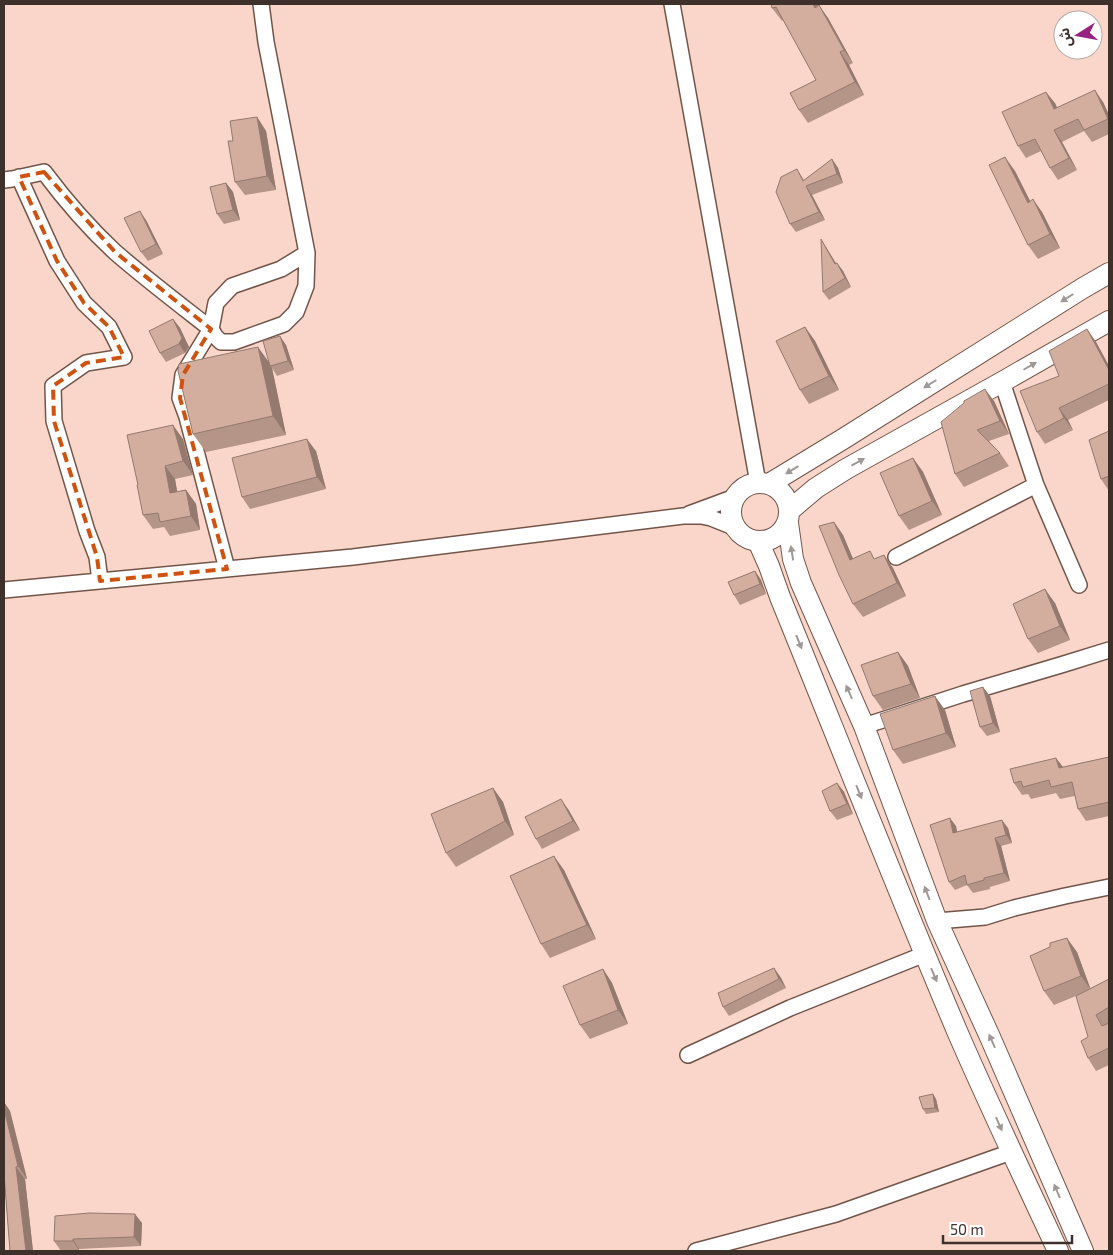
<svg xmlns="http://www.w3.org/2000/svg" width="1113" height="1255" font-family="'Exo 2','Noto Sans Arabic',sans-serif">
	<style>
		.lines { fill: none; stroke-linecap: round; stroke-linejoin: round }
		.minor-casing { stroke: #72554a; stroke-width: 18 }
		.secondary-casing { stroke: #72554a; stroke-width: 22 }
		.minor { stroke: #fff; stroke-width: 15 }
		.secondary { stroke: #fff; stroke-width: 20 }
		.wall { fill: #b59588 }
		.shaded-wall { fill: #94796f }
		.building { fill: #d3ad9e; stroke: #94796f }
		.oneway { fill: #9e9896 }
		.marked { fill: none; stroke: #ce5311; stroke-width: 4; stroke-dasharray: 10 6; stroke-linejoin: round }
	</style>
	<rect width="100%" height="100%" fill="#f9d6c9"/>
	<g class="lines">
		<defs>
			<path id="minor" d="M672,4l86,479
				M19,177l38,84 27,42 25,24 15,30 -38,6 -33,23 1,35 33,110 10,26 3,24
				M4,180l8,-1 32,-7c21,28 45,56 71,80 31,27 64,52 96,77l5,-26 16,-17 49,-17 26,-16
				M1002,382l34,103 43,100
				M689,514l46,-17
				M896,557l140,-72
				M227,569l-40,-152 -7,-19 3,-23 28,-46 4,7 6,6h13l50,-18 12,-12 10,-26 1,-33 -41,-211 -5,-38
				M4,590l349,-33 330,-41h18l10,2 25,10
				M864,726l99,-32 101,-30 45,-14
				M937,921l48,-4 29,-9 51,-12 44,-9
				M688,1055l102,-47 135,-54
				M696,1251l140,-37 175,-62"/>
			<path id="secondary" d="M731 512a29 29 0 1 1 58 0a29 29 0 1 1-58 0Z
				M769,484l74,-45 240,-151 26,-15
				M790,510l26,-22 30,-19 156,-87 107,-61
				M788,523l5,36 8,24 63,143 73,195 53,116 93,214
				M758,541l11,25 11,31c59,145 116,290 177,434 32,74 67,147 101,220"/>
		</defs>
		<!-- minor casing -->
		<use href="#minor" class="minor-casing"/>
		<!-- secondary casing -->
		<use href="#secondary" class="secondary-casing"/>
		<!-- minor -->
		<use href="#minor" class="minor"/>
		<!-- secondary -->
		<use href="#secondary" class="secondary"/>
	</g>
	<!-- wall -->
	<path class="wall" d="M771,4l47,2 10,12 25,45 -4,2 15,30 -56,28 -9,-13 17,-30 -33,-60 -1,1 -10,-13z
		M1103,102l6,13v19l-17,8 -8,-11 -22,11 15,28 -19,10 -8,-12 -9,-17 -15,7 -8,-12 37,-43 2,5z
		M257,117l9,14 10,59 -31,5 -10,-13 -2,-41z
		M832,159l6,9 5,15 -31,12 13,25 -29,12 -6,-8 7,-55 7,11z
		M1015,171l15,30 12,11 18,36 -22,11 -10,-14z
		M226,183l7,9 7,28 -16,4 -7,-10z
		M146,220l17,34 -15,7 -7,-9z
		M826,247l10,16h1l6,8 8,16 -22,13 -6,-8z
		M173,319l7,9 9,19 -4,6 -19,9 -6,-9z
		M805,327l10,14 24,49 -30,14 -9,-14z
		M1087,329l9,13 13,24v34l-41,20 5,10 -28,14 -8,-12 22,-56z
		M286,345l8,25 -17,6 -5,-8 14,67 -80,17 -13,-18 76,-71z
		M994,401l15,33 -20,7 11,12 9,13 -45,21 -9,-13 -14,-52z
		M1109,431v60l-8,-12z
		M183,439l10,36 -18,4 2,13 9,-2 10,14 4,26 -30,6 -6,-9 -11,2 -10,-14 -5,-30z
		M316,451l10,38 -76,20 -8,-12z
		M913,458l10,14 19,43 -33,15 -10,-14z
		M834,522l9,13 10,24h22l9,-4 9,13 13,28 -43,21 -10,-13z
		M755,571l6,9 5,14 -26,11 -6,-10z
		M1055,603l15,37 -32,13 -10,-14z
		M898,652l10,14 12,32 -37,12 -10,-14z
		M990,696l10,36 -13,4 -7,-9z
		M945,710l11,37 -53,17 -10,-14z
		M1109,757v59l-23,5 -8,-12 -3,-13 -15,3 -4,-6 -25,6 -3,-5 -6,1 -8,-12 42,-25 7,9z
		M837,783l7,9 9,22 -16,6 -7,-9z
		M493,788l10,14 11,33 -58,32 -10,-14z
		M568,809l12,21 -38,19 -6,-10z
		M956,826l1,6 51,-4 4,15 -11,3 9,35 -20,6v2l-17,4 -6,-8 -12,5 -6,-8z
		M564,870l32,69 -46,19 -9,-14z
		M1077,952l13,37 19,-10v86l-13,6 -8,-13v-21l-12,-41 -22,9 -10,-14z
		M774,968l7,10 5,10 -57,28 -6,-9z
		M603,969l9,14 16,41 -38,15 -10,-14z
		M933,1094l3,5 3,13 -13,2 -3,-5z
		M4,1102l6,9 17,68h-2l8,72h-23l-6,-77z
		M142,1223l-1,23 -62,3v1l-18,1 -7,-10z"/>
	<!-- shaded-wall -->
	<path class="shaded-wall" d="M813,4h4l7,17 -9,-13z
		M819,5l9,13 25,45 -9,-13z
		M840,52l9,13 15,30 -9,-13z
		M1095,90l8,12 6,13v5z
		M1046,92l9,11 8,18 -9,-12z
		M257,117l9,14 10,59 -9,-14z
		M1054,130l8,12 15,28 -8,-12z
		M1005,157l10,14 23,46 -10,-14z
		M832,159l6,9 5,15 -6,-9z
		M226,183l7,9 7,28 -7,-10z
		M806,186l6,9 13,25 -6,-8z
		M1033,199l9,13 18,36 -10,-14z
		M140,211l6,9 17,34 -7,-10z
		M821,239l5,8 15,25 -6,-8z
		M837,263l6,8 8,16 -6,-9z
		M173,319l7,9 9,19 -4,6 -6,-9z
		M805,327l10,14 24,49 -10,-14z
		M1087,329l9,13 13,24v4z
		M280,336l6,9 8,25 -6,-9z
		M258,347l13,18 -1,1 2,2 14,67 -13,-19z
		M985,389l9,12 15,33 -9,-13z
		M1059,408l9,12 5,10 -9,-12z
		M173,425l10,14 10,36 -10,-14z
		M307,439l9,12 10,38 -9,-12z
		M913,458l10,14 19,43 -10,-14z
		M165,466l10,13 5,28 -10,-14z
		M186,490l10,14 4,26 -9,-14z
		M834,522l9,13 16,38 -9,-13z
		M884,555l9,13 13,28 -9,-13z
		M755,571l6,9 5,14 -6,-10z
		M1045,589l10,14 15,37 -10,-14z
		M898,652l10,14 12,32 -9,-14z
		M983,687l7,9 10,36 -7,-9z
		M935,696l10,14 11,37 -10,-14z
		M1056,758l9,12 -6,-2z
		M837,783l7,9 9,22 -6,-10z
		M493,788l10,14 11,33 -9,-14z
		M561,799l7,10 12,21 -7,-9z
		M950,818l6,8 3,16 -6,-9z
		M1002,820l6,8 4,15 -6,-8z
		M995,838l6,8 9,35 -6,-8z
		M554,856l10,14 32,69 -9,-14z
		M1067,938l10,14 14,38 -10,-14z
		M774,968l7,10 5,10 -7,-9z
		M603,969l9,14 16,41 -10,-14z
		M933,1094l3,5 3,13 -4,-4z
		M4,1102l6,9 17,68 -9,-13 -14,-57z
		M16,1167l9,12 8,72h-7z
		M135,1214l7,9 -1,23 -7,-9z
		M73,1239l6,10v1l-6,-9z"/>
	<!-- building -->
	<path class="building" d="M771,4h42l2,4 4,-3 25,45 -4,2 15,30 -56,28 -9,-17 26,-13 -40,-73 -4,1z
		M1095,90l13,29 -24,11 -6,-11 -24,11 15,28 -19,10 -15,-29 -17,7 -16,-34 44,-20 8,17z
		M257,117l10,59 -32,6 -7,-41h5l-3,-20z
		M1005,157l23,46 5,-4 17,35 -22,11 -39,-80z
		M832,159l5,15 -31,12 13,26 -29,12 -14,-32 5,-15 16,-8 6,12z
		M226,183l7,27 -16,4 -7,-27z
		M140,211l16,33 -15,8 -17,-34z
		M821,239l14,25 2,-1 8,15 -22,14z
		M173,319l9,19 -3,6 -19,9 -11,-22z
		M805,327l24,49 -29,14 -24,-49z
		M1087,329l22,41v14l-50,24 5,10 -27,14 -17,-41 39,-15 -10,-25z
		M280,336l8,25 -18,5 -7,-25z
		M258,347l15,69 -80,18 -15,-63 1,-7z
		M985,389l15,32 -23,9 23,23 -45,21 -14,-52 23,-19v-2z
		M173,425l10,36 -18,5 5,27 16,-3 5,26 -31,6 -2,-9 -15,2 -6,-30h1l-11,-50z
		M1109,431v45l-8,3 -12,-39z
		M307,439l10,38 -75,20 -10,-39z
		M913,458l19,43 -33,15 -19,-43z
		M834,522l16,38 20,-9 4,8 10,-4 13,28 -44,21 -14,-29 -20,-49z
		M755,571l5,13 -26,11 -6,-13z
		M1045,589l15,37 -32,13 -15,-35z
		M898,652l13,32 -38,12 -12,-31z
		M983,687l10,36 -13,4 -10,-36z
		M935,696l11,37 -53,17 -13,-36z
		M1109,757v45l-31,7 -6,-27 -21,5 -2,-7 -26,7 -2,-6 -7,2 -4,-14 46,-11 3,10z
		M837,783l10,21 -17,7 -8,-20z
		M493,788l12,33 -59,32 -15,-39z
		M561,799l12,22 -37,18 -11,-22z
		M950,818l3,15 49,-13 4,15 -11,3 9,35 -20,5v2l-17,5 -2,-10 -16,7 -19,-57z
		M554,856l33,69 -46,19 -31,-68z
		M1067,938l14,38 -37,15 -14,-35 20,-9v-4z
		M774,968l5,11 -56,28 -5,-14z
		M603,969l15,41 -38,15 -17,-39z
		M1109,979v28l-13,8 6,11 7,-3v25l-21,10 -7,-17 7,-4 -12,-41z
		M933,1094l2,14 -12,1 -4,-12z
		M4,1109l14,57 -2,1 10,84h-16l-6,-77z
		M89,1213l46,1 -1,23 -61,2v2h-19l1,-25z"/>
	<!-- one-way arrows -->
	<defs><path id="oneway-solid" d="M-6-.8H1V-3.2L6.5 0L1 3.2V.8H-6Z" transform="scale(1.25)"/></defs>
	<g class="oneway">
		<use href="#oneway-solid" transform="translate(1067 298) rotate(148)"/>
		<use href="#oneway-solid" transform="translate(1030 366) rotate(-30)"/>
		<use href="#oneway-solid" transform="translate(930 384) rotate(148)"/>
		<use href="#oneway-solid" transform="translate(858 462) rotate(-29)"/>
		<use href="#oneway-solid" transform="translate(792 470) rotate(149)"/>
		<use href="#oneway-solid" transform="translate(792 553) rotate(-99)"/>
		<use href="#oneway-solid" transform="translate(799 642) rotate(68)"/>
		<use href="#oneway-solid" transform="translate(849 692) rotate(-114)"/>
		<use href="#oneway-solid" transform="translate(859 792) rotate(68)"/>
		<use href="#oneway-solid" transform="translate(927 893) rotate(-111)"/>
		<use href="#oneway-solid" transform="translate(934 975) rotate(67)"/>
		<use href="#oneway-solid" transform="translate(992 1041) rotate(-114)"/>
		<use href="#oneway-solid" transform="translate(999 1124) rotate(66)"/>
		<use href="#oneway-solid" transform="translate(1057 1191) rotate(-113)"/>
	</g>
	<!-- marked area -->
	<path class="marked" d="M44,172l71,80 96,77 -28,46 -3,23 47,171 -127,12 -3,-24 -43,-136 -1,-35 33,-23 38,-6 -15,-30 -25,-24 -27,-42 -38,-84z"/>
	<!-- border -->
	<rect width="1113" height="1255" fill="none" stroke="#3e312c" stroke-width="10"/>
	<!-- north arrow -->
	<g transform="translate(1078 35) rotate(259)"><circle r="24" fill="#ffffff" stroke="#b2adab"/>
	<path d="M0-4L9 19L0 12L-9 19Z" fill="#962380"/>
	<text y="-8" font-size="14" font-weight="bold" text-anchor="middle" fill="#3e312c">ش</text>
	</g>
	<!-- scale -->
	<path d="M943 1235v8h129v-8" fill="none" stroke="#3e312c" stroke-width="2.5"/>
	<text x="950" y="1235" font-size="15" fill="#3e312c" stroke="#ffffff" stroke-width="4" paint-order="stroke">50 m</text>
</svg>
